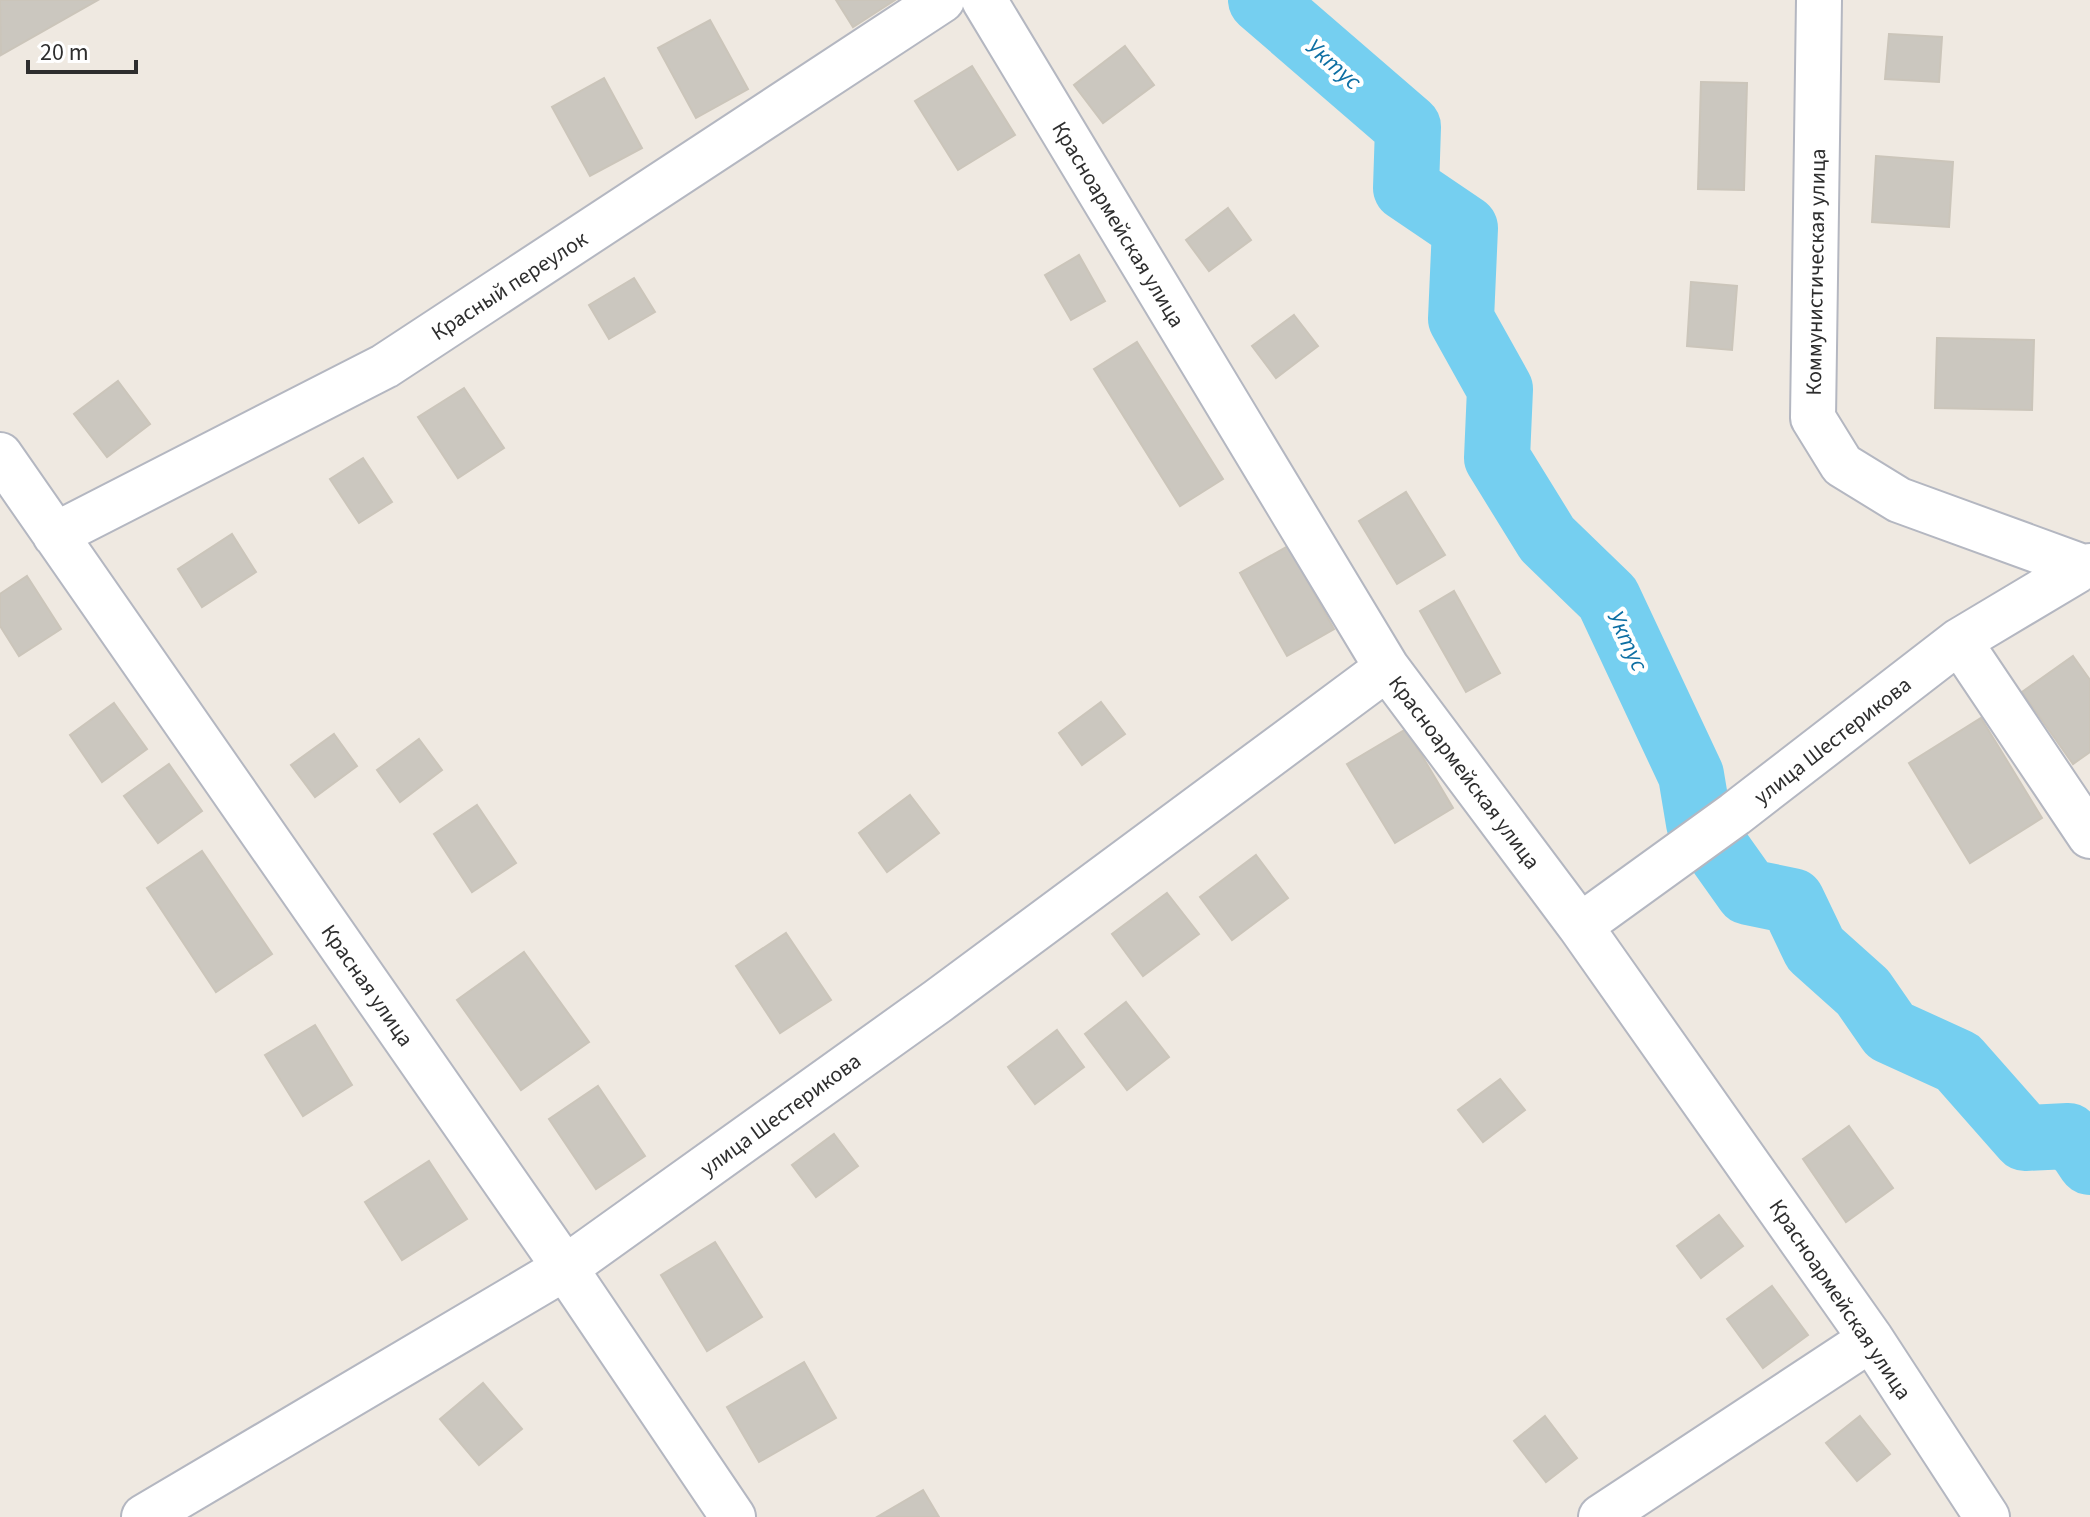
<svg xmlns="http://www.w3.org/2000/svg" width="2090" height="1517" font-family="'Source Sans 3',sans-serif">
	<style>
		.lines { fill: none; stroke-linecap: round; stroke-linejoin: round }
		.river { stroke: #75cff0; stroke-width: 66 }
		.building { fill: #cbc7bf; stroke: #cbc5ba; stroke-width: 2 }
		.minor-casing { stroke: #b4b7c1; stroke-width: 48 }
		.minor { stroke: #fff; stroke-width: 44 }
		.labels { text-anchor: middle; stroke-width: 8; stroke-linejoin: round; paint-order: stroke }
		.street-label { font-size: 22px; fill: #2e2e2e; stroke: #fff }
		.water-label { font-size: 24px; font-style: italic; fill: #0d6fa3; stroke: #fff }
	</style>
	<rect width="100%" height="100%" fill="#efe9e1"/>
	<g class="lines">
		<!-- river -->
		<path class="river" d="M1261,0l147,127 -2,61 59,40 -4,91 39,70 -3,69 50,81 61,59 83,177 8,48 49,69 44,9 23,48 48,43 27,39 68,31 67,76 43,-2 14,14 8,12"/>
	</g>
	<!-- building -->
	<path class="building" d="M0,0h98l-97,55z
		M836,0h59l-42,27z
		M710,20l38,69 -52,29 -38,-70z
		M1889,34l53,3 -3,45 -54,-3z
		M1125,46l29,39 -51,38 -29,-38z
		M972,66l43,69 -57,35 -43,-69z
		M604,78l38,70 -52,28 -38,-69z
		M1701,82l46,1 -3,107 -46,-1z
		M1876,156l77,6 -4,65 -77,-5z
		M1228,208l23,32 -42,31 -23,-31z
		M1079,255l26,46 -34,19 -26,-45z
		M634,278l21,34 -46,27 -20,-34z
		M1691,282l46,4 -5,64 -45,-4z
		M1294,315l24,31 -42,32 -24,-32z
		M1937,338l97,2 -2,70 -97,-2z
		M1137,342l86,137 -43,27 -86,-137z
		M118,381l32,43 -43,33 -33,-43z
		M464,388l40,60 -46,30 -40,-61z
		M363,458l29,44 -33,21 -29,-44z
		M1406,492l39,63 -48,29 -38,-63z
		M232,534l24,38 -54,35 -24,-38z
		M1288,546l46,83 -47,27 -47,-83z
		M27,576l34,53 -42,27 -19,-30v-32z
		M1454,591l46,82 -34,19 -46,-81z
		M2073,656l17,24v72l-17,12 -51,-72z
		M1101,702l24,32 -43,31 -23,-32z
		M114,703l33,46 -45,33 -32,-47z
		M1981,718l61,100 -72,45 -61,-100z
		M1406,729l47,79 -58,35 -48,-79z
		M334,734l23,32 -42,31 -24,-32z
		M419,739l23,31 -42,32 -23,-32z
		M169,764l33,47 -44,32 -34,-47z
		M910,795l29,38 -52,39 -28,-39z
		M477,805l39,58 -44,29 -38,-58z
		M202,851l70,103 -56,38 -69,-104z
		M1256,855l32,43 -56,42 -32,-43z
		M1167,893l32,41 -56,42 -31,-42z
		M786,933l45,67 -51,33 -44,-67z
		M524,952l65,90 -68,48 -64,-90z
		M1126,1002l43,55 -42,33 -42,-56z
		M315,1025l37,60 -49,31 -38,-61z
		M1057,1030l27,37 -49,37 -27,-37z
		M1500,1079l25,31 -42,32 -25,-32z
		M598,1086l47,70 -49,33 -47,-70z
		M1849,1126l44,62 -47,34 -43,-63z
		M834,1134l24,32 -42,31 -24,-32z
		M429,1161l38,58 -65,41 -37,-58z
		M1719,1215l24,31 -42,32 -24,-32z
		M715,1242l47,75 -55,34 -46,-76z
		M1772,1286l36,49 -45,33 -36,-49z
		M804,1362l32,56 -77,44 -32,-55z
		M483,1383l39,46 -43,36 -39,-46z
		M1545,1416l32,42 -31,24 -32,-41z
		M1860,1416l30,38 -33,27 -31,-38z
		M923,1490l16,27h-62z"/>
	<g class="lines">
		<defs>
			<path id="minor" d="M984,0l403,668 193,258 291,413 116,178
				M1819,0l-6,418 29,47 57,35 184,67
				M0,455l565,813 168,249
				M55,535l330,-169 557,-366
				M1959,641l131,195
				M1580,926l155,-112 224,-173 124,-74 7,-1
				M144,1517l421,-249 373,-267 449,-333
				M1601,1517l270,-178"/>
		</defs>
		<!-- minor casing -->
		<use href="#minor" class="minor-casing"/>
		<!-- minor -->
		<use href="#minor" class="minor"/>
	</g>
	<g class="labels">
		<!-- street labels -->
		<g class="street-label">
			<text transform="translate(1119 224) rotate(59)" y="8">Красноармейская улица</text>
			<text transform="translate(1815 272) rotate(-89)" y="8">Коммунистическая улица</text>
			<text transform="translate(509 285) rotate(-33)" y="8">Красный переулок</text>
			<text transform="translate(1832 740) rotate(-38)" y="8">улица Шестерикова</text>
			<text transform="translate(1465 772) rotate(53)" y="8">Красноармейская улица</text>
			<text transform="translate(368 985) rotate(55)" y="8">Красная улица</text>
			<text transform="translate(780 1114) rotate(-36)" y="8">улица Шестерикова</text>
			<text transform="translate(1841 1299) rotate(56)" y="8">Красноармейская улица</text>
		</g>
		<!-- water labels -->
		<g class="water-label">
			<text transform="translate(1334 64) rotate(41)" y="8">Уктус</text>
			<text transform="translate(1628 641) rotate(65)" y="8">Уктус</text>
		</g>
	</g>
	<!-- scale -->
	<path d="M28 60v12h108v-12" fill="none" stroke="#2e2e2e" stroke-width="4"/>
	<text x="40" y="60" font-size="24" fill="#2e2e2e" stroke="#ffffff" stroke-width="6" paint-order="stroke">20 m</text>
</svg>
